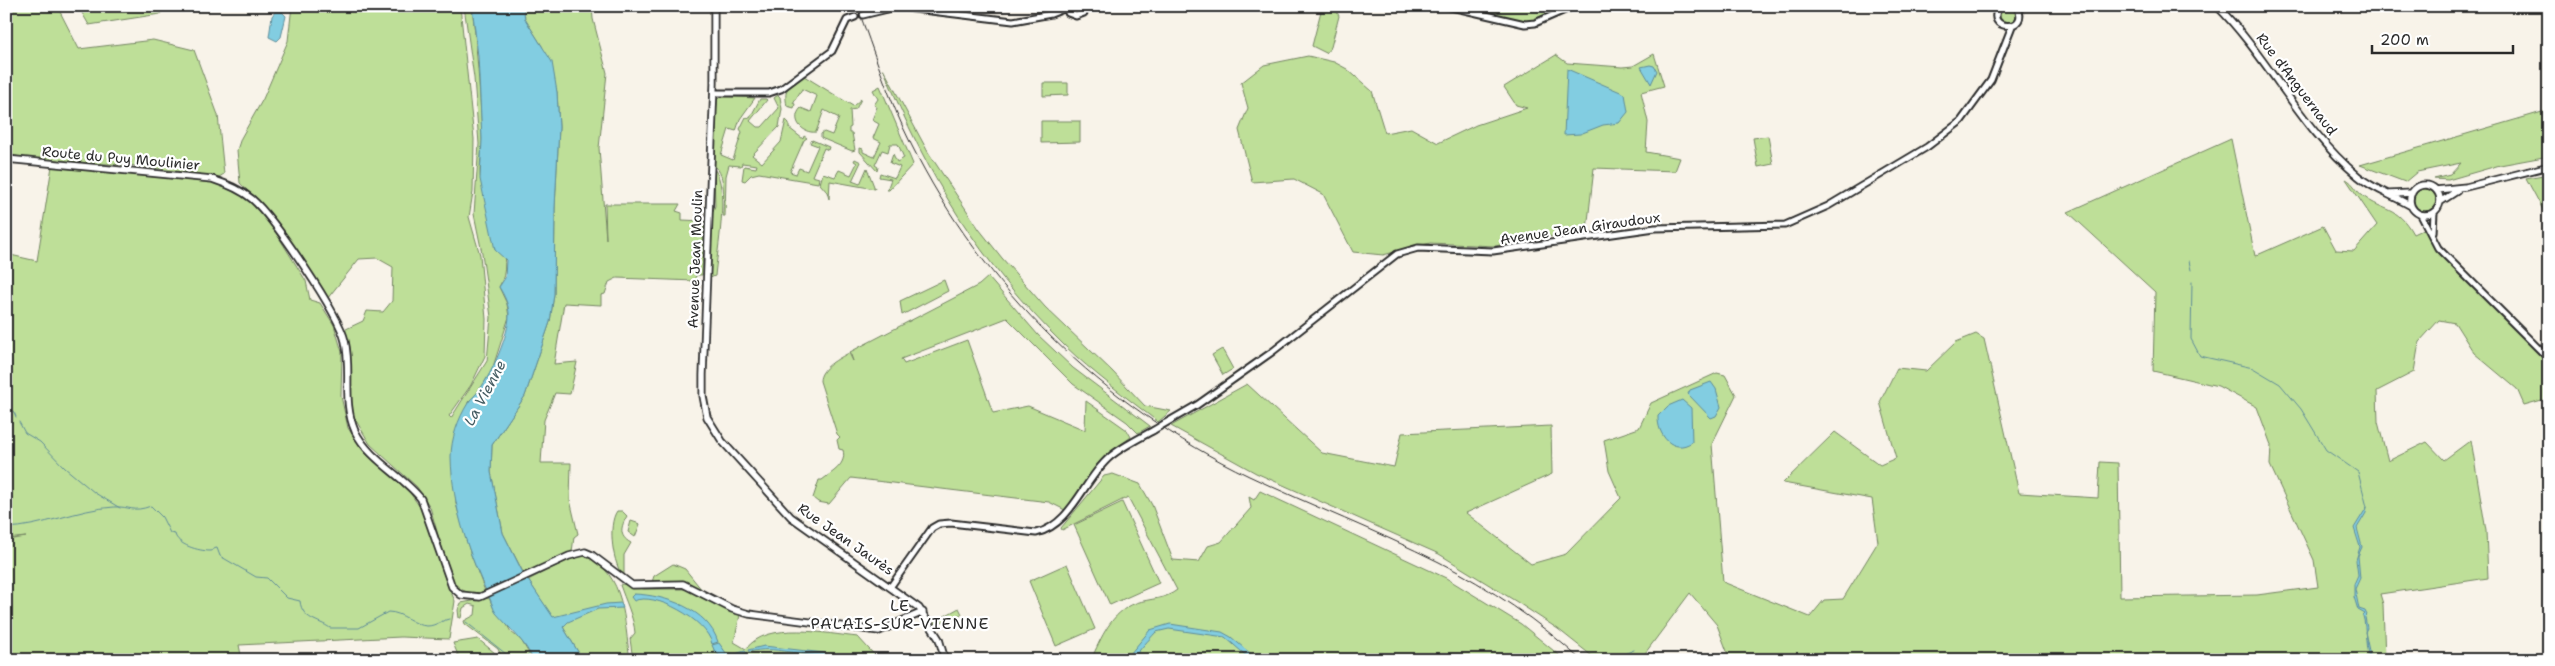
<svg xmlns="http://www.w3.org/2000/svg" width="2555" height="666" font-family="'Shantell Sans',sans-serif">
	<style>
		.green { fill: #bedf98; stroke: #748562 }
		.water { fill: #82cde1; stroke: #5f8c98 }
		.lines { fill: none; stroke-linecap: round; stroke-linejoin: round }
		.stream { stroke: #5f8c98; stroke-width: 1 }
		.tertiary-casing { stroke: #2b2b2b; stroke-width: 9 }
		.secondary-casing { stroke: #2b2b2b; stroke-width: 9 }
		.tertiary { stroke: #fff; stroke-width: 5 }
		.secondary { stroke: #fff; stroke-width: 5.5 }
		.rail { stroke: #2b2b2b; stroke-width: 1 }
		.tertiary-bridge-casing { stroke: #2b2b2b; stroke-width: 9; stroke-linecap: butt }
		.tertiary-bridge { stroke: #fff; stroke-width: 5 }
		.labels { text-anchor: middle; stroke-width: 4.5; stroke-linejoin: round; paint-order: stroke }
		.street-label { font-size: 14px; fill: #2b2b2b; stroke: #fff }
		.water-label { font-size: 15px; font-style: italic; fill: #455c62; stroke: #fff }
		.quarter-label { font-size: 16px; letter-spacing: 1px; fill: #2b2b2b; stroke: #fff }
	</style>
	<rect width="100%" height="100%" fill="#f8f3e9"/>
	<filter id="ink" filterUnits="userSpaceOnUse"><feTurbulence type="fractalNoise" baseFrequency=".02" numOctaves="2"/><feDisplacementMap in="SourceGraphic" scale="10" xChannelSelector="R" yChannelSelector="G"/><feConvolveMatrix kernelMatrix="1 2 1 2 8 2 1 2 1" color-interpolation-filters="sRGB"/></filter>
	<g filter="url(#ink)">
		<!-- green -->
		<path class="green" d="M6,6h51l22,43 74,-9 41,10 24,65 6,59 -5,3 -81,-11 -107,-7 -25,-5z
			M78,6h90l-8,8 -71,11z
			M292,6h168l14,133 -1,53 -4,25 11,38 6,64 -1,37 -14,29 -22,31 2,2 36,-57 4,-44 -9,-64 -8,-39 5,-70 -5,-66 -10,-72h8c5,43 8,86 10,130 1,14 -4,31 -1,45 7,31 36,77 18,106l8,17 2,13 -17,53 -12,20 -12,12 -13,81 1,21 14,48 15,39c-15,6 -27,-1 -35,-14l-20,-70 -13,-20 -47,-43 -18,-30 -3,-66 -5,-18 19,-9 4,-10 16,1 9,-11 1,-34 -16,-9 -18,1 -32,40 -50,-77 -37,-39 -3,-33 4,-12 22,-39 25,-58z
			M523,6h69l1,13 14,54 -8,75 7,91 -1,-35h75l-4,7 6,2v7l22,1 -2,54h-6l-1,6 -78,-3 -8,4 -4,12 -4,1v10l-37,-2 -10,61 23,-2 -7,32 -15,-1 -11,27 -3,43h30l-1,37 8,34 -4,3 -2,15 -48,22 -21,-41 -12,-61 1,-27 33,-49 25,-74 4,-28 1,-86 4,-81 -2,-35 -15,-46 -17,-27z
			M1464,6h94v1l-22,12 -14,2z
			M2000 15a8 8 0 1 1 16 0a8 8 0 1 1-16 0Z
			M1324,9l13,3 2,4 -8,31 -5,6 -14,-7 9,-35z
			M1654,54l10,32 -23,6 7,30 -2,30 34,6 -5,13 -81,-3 -7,62 -92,16 -65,-3 -47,12 -30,-3 -30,-58 -29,-15 -42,3 -13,-52 9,-22 -7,-25 23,-18 44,-9 26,6 13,7 25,22 13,42 26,-5 27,15 38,-18 51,-17 -11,-3 -12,-18 52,-32 11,8 55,4 11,-1z
			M883,68l45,84 51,77 23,29 43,49 67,64 33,35 26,5 -13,11c-32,-25 -65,-49 -94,-77 -84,-82 -137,-169 -181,-277z
			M804,76l49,30 8,-7 -5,10 -6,1 1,17 -2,1v5h3l3,17 -3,1 -31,-13v-4l3,-2 8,3 7,-17 -15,-8 -8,22c-14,2 -26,-13 -15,-24l10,4 6,-16 -15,-7 -9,14 2,1 -1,4 -7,-2c-4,-20 2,-19 17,-30z
			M1043,83h25v12l-25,1z
			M880,86l33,78 -24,26h-2l4,-11 -12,-2 1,-4 15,5 5,-11 -10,-4 3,-9 4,8 7,-4 -6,-14h-8l-2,8 -6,-2 -7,15 3,2 -1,4 -17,-19v-4l3,1v3l11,5 7,-15 -8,-4 6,-14 -7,-4 5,-13 -3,-2 4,-6 -5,-9z
			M778,95l2,2 2,12 -3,18 -27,28 10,8 19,-21 5,-22 3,3v5l14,11 1,-3 3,2 -3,2 -14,32 6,2 3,-6 8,3 11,-25 -8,-3 2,-3 17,7 -1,3 -4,-2 -12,28 7,2 -1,5 -59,-10 -8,2 -6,6 -3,-1 2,-14 12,2 1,-3 -15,-2 -1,3 -12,-1 -3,11 -1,40h-2c0,-15 4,-40 -9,-51l3,-65 4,-4 34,2 -15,21 -4,12 -7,-2 -8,26 12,5 9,-28 -2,-3 6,-12 4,1 10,-19h6l1,1 -17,21 7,6h5l17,-19 -5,-10z
			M2549,110v46l-49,9 -52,15 -14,-1 16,-4 11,-12 -44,9 -12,10 -45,-17z
			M1041,121h39v21l-39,1z
			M1768,136l5,28 -15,3 -5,-29z
			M2231,139l24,117 68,-30 13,24 18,1 23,-26 -31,-46c8,4 10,12 17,17 22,17 34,9 50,38l13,-6 12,20 111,111v39l-25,7 -7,-16 -43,-36 -19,-30 -16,-3 -20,22 -5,30 -37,19 1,31 10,39 39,-19 17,18 27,-20 15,91 2,47 -108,16 3,10 2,56h-651l-6,-6 -11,-29 -27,-32 -50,67h-43l-39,-31 -41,-27 -78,-48 -183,-81 -85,-47 76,-42 75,69 72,14 8,-34 149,-7 1,48 -86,39 65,51 35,-10 55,-56 -12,-27 -5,-31 35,-12 12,-25 66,-30 8,2 11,20 -24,49 11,138 87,35 14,-17 19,-1 35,-57 -6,-43 -89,-16 52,-51 45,33 16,-7 -16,-56 17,-34 29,3 30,-29 20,-8 8,5 35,154 79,5 2,-36 18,1 2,134 137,-2 61,-8 -4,-27 -44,-95 1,-20 -14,-38 -39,-21 -65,-15 2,-79 -87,-80z
			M855,159l6,3 -9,19 8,3 7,-16 8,21 -45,-8 -1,18 -2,-7 -7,-8 3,-11 12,4 4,-7 12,5 6,-12 -3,-2z
			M52,166l158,15 24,9 19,14 20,24 33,53 4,19 10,3 14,22 8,27 -1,44 7,32 17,25 43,37 14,20 24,71 9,20 -6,38 -48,-2 -162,8 3,15h-236v-120l20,-3 -20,2v-285l31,7z
			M714,169c16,17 3,83 1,107l-5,2 2,-65 3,-7z
			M2549,174v47l-23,-43z
			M2414 200a11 11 0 1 1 22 0a11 11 0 1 1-22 0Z
			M988,277l50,58 35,33 77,58 -12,7 -11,-11 -54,-38 -66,-66 -106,41 3,5 63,-24 26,73 35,-7 57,24 1,-29 41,29 4,7 -21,15 -45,58 -16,-8 -198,-24 -22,26 -11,-2 -5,-4 6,-18h3c10,-8 25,-15 21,-30l-4,-1 -2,-9 3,-3 -3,-3 -17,-53c0,-13 19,-23 29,-28l4,8 -3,-9 129,-67z
			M944,280l4,11 -46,24 -2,-14z
			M1222,349l11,20 -10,6 -11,-20z
			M1113,474l27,10 12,21 21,55 26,2 9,-16 13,-4 30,-34 -2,-11 5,3 6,-9 186,87 75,46 44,36h-474c10,-22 20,-48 45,-57 15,-5 28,-3 41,-13l-49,-93 -66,33 -1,-2 43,-52z
			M1122,502l37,81 -49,22 -36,-80z
			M617,511h5l5,5c-6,10 -9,20 4,27l-7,12v22c-11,-11 -17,-52 -7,-66z
			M631,521l9,3 -5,13 -7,-5z
			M585,555c41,19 39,66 45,105h-47l-20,-33 -10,-9 -25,-38 46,-23z
			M673,564l12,5 17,21 -17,-7 -33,-1 2,-6z
			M1067,564l28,65 -39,17 -27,-65z
			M622,584l22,5h42l54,26 -6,27 12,7c21,-29 81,-15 112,-12l21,23h-246l-3,-21 5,-6c-1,-15 -10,-33 -15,-48z
			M489,598l6,13 10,10 6,11 10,8 12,20h-30l-5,-11 -33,-25 -1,-3 11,-6 1,-9 -7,-2 -6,4 -2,10h-2l-1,-8 3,-7z
			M959,608l3,6 -26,10 -2,-2z
			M478,639l17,14 3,7h-38l-7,-17z"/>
		<!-- water -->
		<path class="water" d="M472,6h51l2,13 27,43 5,30 2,35 -4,81 -1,86 -4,28 -25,74 -33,49 -1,27 12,61 19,38 31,46 53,-13 15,-1 2,5 -25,1 -30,13 -5,5 20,33h-50c-7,-18 -25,-33 -37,-47 -3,-4 -4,-10 -6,-14 -21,-43 -38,-93 -39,-142 0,-18 7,-38 17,-54 3,-5 9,-9 12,-14 12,-16 29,-55 29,-74 0,-10 -5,-20 -10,-28l6,-9 1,-18 -11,-10 -15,-71 2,-40 -4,-83z
			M275,12h7l4,4 -5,21 -4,4 -8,-4 3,-21z
			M1650,65l4,1 3,5 -6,13 -10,-17z
			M1567,69l58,25 3,18 -9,11 -16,2 -23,9 -16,1z
			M1711,382l5,7 5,18 -5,9 -5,2 -23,-24 2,-4z
			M1682,400l9,8 1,34c-19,13 -35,-7 -34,-26l10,-10z
			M2367,507l-1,6 -9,15 5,19 -4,9 2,22 -5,11 4,20 6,2 2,4 -2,2 2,11 -2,4 6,28c-7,-8 -4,-32 -8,-44l2,-2 -7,-4 -4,-13v-13l4,-9 -2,-15 4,-13 -6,-19z
			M634,594c31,1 74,15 84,48l-6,2c-5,-24 -58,-53 -78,-43l-3,-4z
			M1170,624l52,8 9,5 27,23h-7l-26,-23 -56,-8 -13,3c-8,9 -16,16 -23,28h-8l25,-30z
			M719,643l7,10 9,1 10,-3 2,2 -12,4 2,3h-12l-10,-8 -3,-7z
			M764,646l60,7 10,7h-5l-5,-4c-26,0 -49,-11 -75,-4l-1,-2z"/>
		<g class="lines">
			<!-- stream -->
			<path class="stream" d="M282,12l9,-6
				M2189,261l2,9
				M2192,282l-1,57 9,17 53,12 27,16 21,25 25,41 32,22 9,35
				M6,409l8,3 2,5
				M19,422l6,11 15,9 25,26 30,25 25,15
				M6,528c37,-1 71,-19 108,-21 17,-1 18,6 37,-1l11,11 8,16 5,1c2,11 24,17 35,17 2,0 4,-3 7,-3l3,8 36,21 11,1 20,20 13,3c2,19 19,19 30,27h29l29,-16c15,0 27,14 39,14 9,0 14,-6 23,-7
				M466,622l45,36 11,1 9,-6
				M1610,660l24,-10"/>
			<defs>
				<path id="tertiary" d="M1067,6l1,7 8,3 8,-3 2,-7
					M1447,6l78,18 10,-1 39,-17
					M2000,6c-19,26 34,26 16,0
					M1086,10l8,-4
					M863,15l29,-7h14l107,13 38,-7 15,-6
					M714,93h55l12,-4 51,-38 15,-31 8,-3
					M2421,215l17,33 111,111
					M2433,233l1,-21
					M1164,424l33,-19 75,-53 125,-98 21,-6 75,3 162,-23 130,-3 43,-19 99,-59 34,-26 30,-41 21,-54
					M891,586l41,-58 7,-4 12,-1 85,10c36,-8 48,-55 75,-77 12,-10 29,-18 43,-26"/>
				<path id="secondary" d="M714,6v78l-11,291v21l4,21 15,24 69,76 128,91 20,31 6,21
					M2217,6c52,52 84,123 141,170 16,14 35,19 53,30
					M6,159l206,20c15,5 28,10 40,20 22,19 87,115 93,142 7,30 -3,61 10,90 14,29 47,44 66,68l31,88 9,8 19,2 89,-41 16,-4 7,3 40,30 51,-1 49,25 17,5 130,17 44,-19
					M2410 200a15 15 0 1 1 30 0a15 15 0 1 1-30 0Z
					M2436,190l30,-3 83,-21
					M2390,194l22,-1
					M2440,202l17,-11"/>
			</defs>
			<!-- tertiary casing -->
			<use href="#tertiary" class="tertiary-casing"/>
			<!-- secondary casing -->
			<use href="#secondary" class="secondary-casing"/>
			<!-- tertiary -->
			<use href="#tertiary" class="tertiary"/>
			<!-- secondary -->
			<use href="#secondary" class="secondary"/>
			<!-- rail -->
			<path class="rail" d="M857,6c17,46 32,94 54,138 72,145 192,262 338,332 63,30 128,55 190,86 51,26 100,59 142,98"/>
			<defs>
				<path id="tertiary-bridge" d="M1154,430l10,-6"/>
			</defs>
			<!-- tertiary-bridge casing -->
			<use href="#tertiary-bridge" class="tertiary-bridge-casing"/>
			<!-- tertiary-bridge -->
			<use href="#tertiary-bridge" class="tertiary-bridge"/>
		</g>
	</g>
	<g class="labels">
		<!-- street labels -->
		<g class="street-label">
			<text transform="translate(2297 84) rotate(53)" y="5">Rue d'Anguernaud</text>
			<text transform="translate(121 158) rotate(5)" y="5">Route du Puy Moulinier</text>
			<text transform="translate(1580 228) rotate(-8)" y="5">Avenue Jean Giraudoux</text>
			<text transform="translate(695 259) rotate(-88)" y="5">Avenue Jean Moulin</text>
			<text transform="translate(846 539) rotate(35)" y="5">Rue Jean Jaurès</text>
		</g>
		<!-- water labels -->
		<g class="water-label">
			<text transform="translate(485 393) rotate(-62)" y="5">La Vienne</text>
		</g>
		<!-- quarter labels -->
		<g class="quarter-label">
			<text x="900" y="611">LE<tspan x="900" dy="18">PALAIS-SUR-VIENNE</tspan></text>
		</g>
	</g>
	<!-- margin -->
	<rect width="2555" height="666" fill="none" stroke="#fff" stroke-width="25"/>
	<rect x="12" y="12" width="2530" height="641" fill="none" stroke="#2b2b2b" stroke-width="2" filter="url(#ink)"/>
	<!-- scale -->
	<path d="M2372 45v8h141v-8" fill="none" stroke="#2b2b2b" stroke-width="2.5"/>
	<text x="2380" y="45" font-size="15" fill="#2b2b2b" stroke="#ffffff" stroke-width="4" paint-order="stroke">200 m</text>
</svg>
